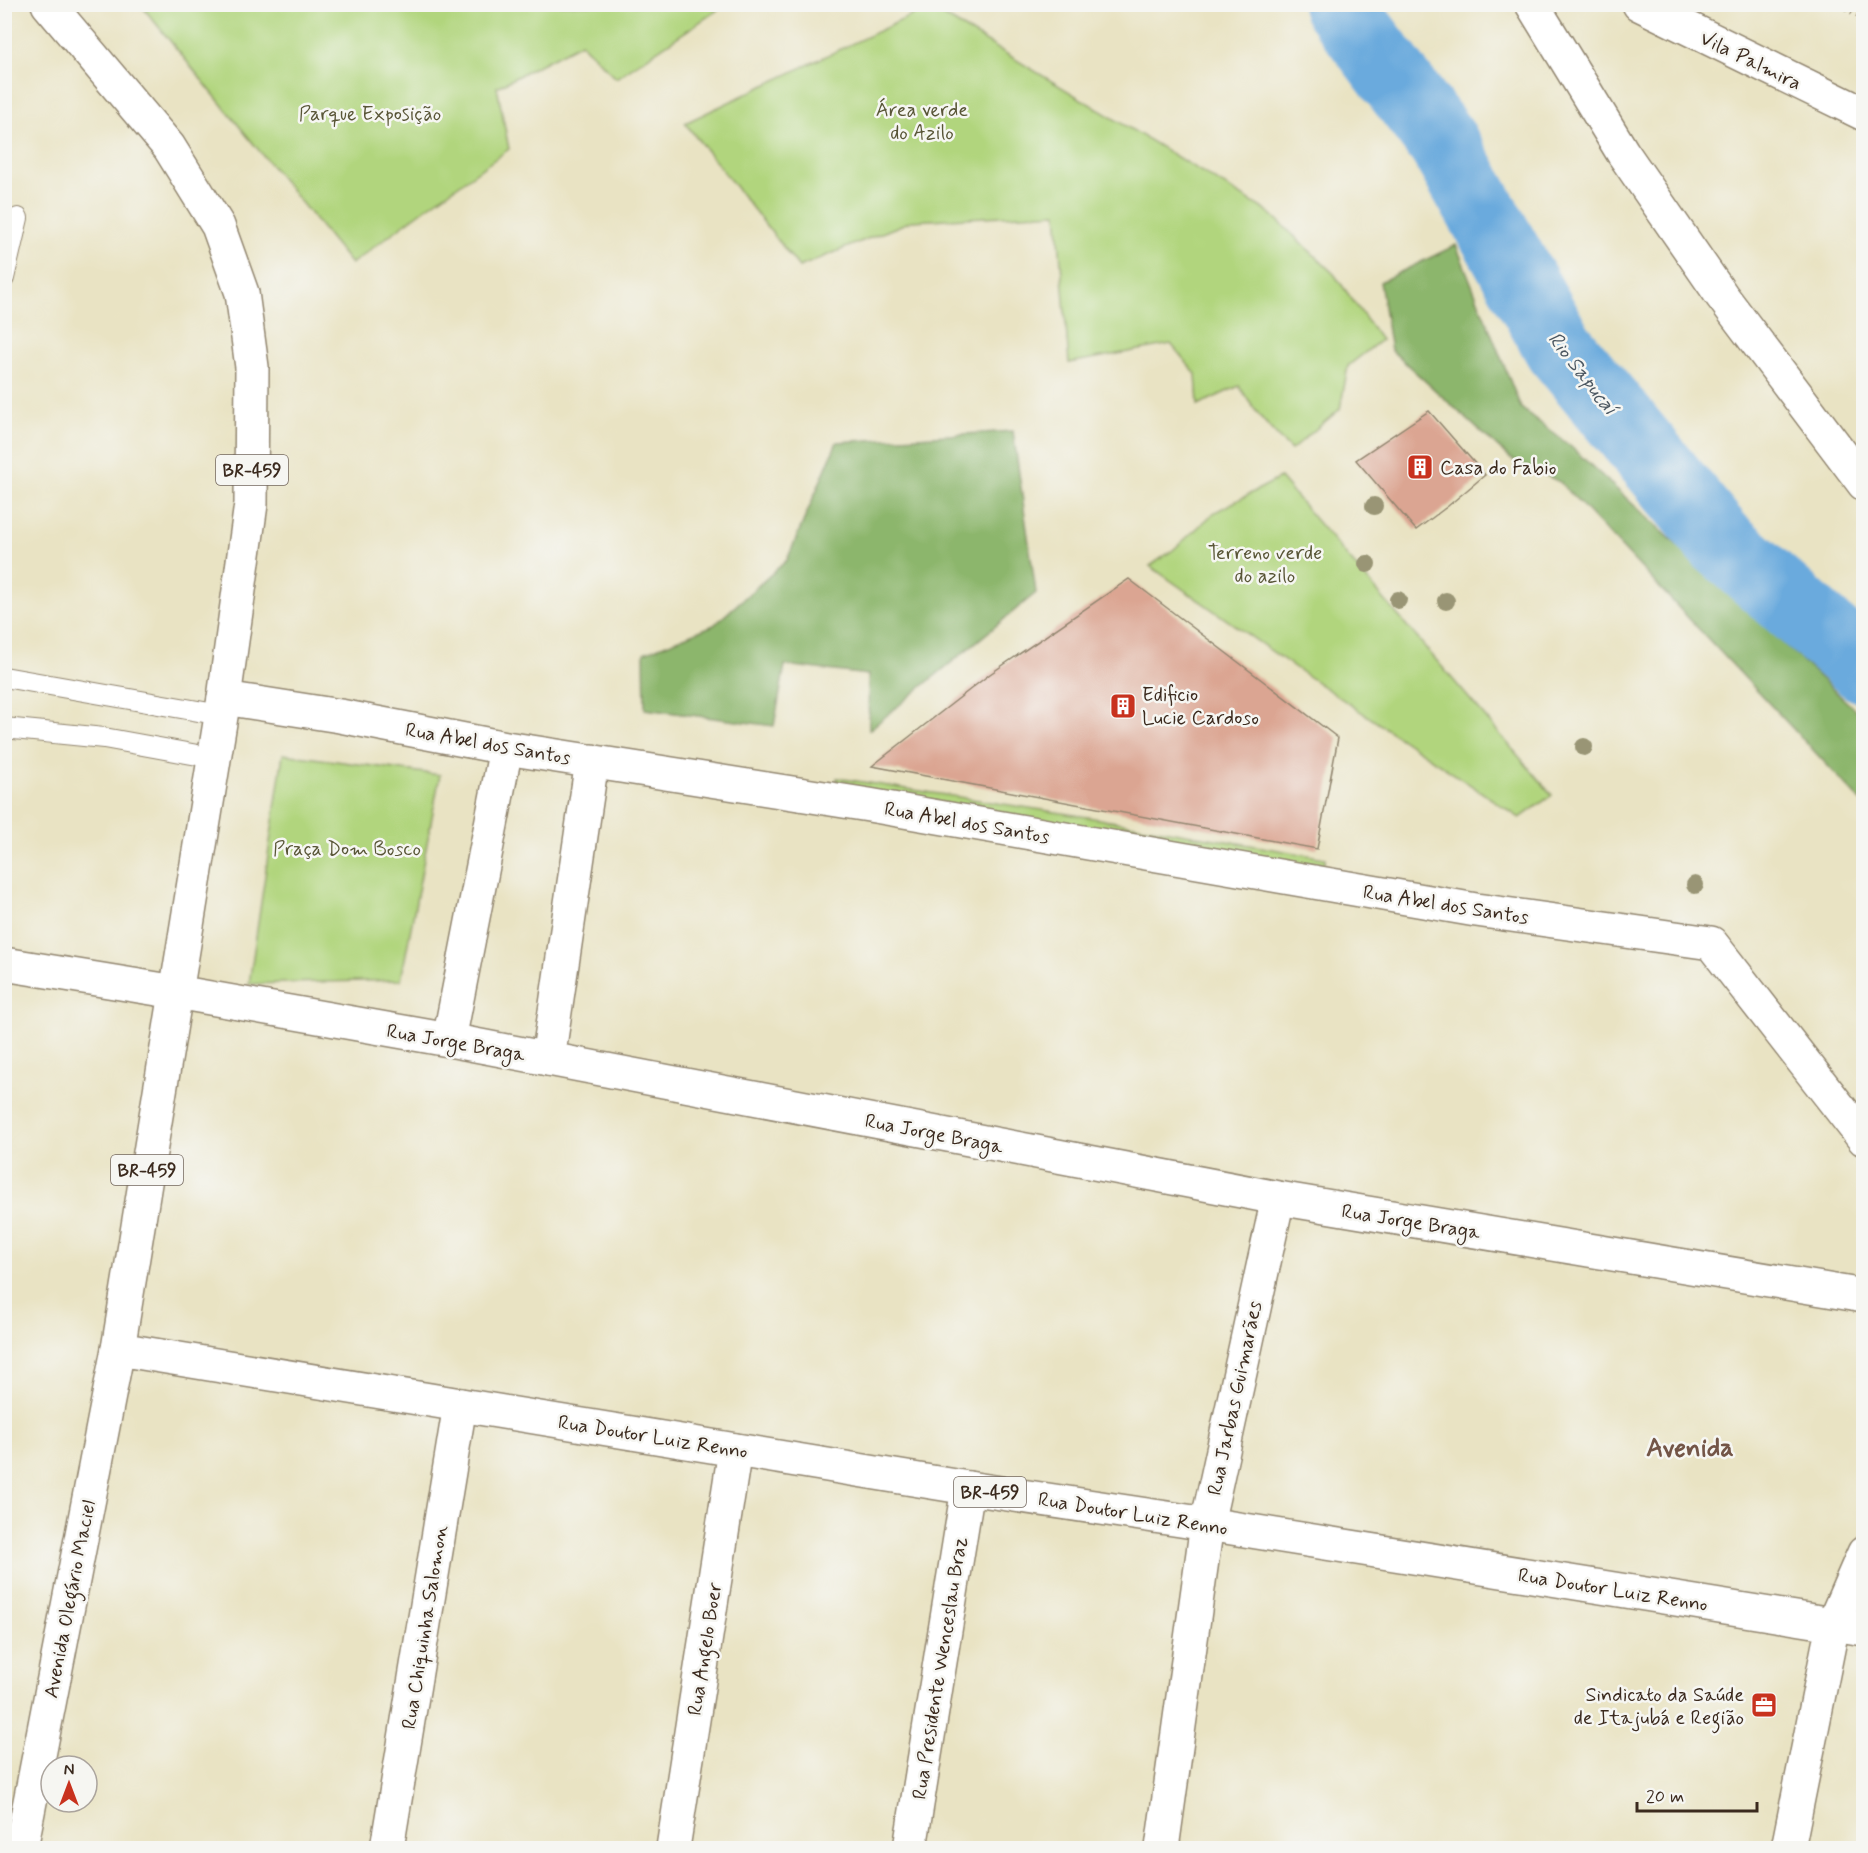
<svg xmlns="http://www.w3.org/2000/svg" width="1868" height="1853" font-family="Mynerve,sans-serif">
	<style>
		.green { fill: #b1d57d; stroke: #76804e; stroke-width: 1.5 }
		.forest { fill: #8cb66c; stroke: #647045; stroke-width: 1.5 }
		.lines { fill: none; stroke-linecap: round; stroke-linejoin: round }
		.river { stroke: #6aaadd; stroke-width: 72 }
		.building { fill: #dba592 }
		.lane-casing { stroke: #928670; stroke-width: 22 }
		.street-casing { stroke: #928670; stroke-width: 36 }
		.secondary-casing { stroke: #928670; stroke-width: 36 }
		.highway-casing { stroke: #928670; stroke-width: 36 }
		.path { stroke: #928670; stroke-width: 4; stroke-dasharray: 1.5 4.5; stroke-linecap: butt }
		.lane { stroke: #fff; stroke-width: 20 }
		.street { stroke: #fff; stroke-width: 33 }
		.secondary { stroke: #fff; stroke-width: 33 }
		.highway { stroke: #fff; stroke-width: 33 }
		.tree { fill: #999575 }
		.labels { text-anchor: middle; stroke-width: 5; stroke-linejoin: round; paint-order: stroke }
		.shield { fill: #f6f6f2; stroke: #73675e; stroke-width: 1.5 }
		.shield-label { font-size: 18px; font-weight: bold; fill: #3b2a1e }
		.street-label { font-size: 20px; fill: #3b2a1e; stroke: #f6f6f2 }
		.park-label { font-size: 20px; fill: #585536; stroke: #f6f6f2 }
		.poi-label { font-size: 20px; fill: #3b2a1e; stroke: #f6f6f2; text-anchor: start }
		.water-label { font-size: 21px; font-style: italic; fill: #4b5761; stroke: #f6f6f2 }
		.district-label { font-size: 26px; font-weight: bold; fill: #735547; stroke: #f6f6f2 }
	</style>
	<rect width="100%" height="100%" fill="#f6f6f2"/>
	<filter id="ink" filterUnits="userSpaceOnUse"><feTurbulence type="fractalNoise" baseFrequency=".0167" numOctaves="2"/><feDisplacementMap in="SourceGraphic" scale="12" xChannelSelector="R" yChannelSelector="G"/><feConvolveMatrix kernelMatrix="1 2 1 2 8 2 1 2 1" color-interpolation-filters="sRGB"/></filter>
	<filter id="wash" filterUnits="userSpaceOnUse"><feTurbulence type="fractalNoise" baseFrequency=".008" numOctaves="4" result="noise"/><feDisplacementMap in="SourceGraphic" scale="24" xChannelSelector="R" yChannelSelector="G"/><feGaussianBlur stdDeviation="1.35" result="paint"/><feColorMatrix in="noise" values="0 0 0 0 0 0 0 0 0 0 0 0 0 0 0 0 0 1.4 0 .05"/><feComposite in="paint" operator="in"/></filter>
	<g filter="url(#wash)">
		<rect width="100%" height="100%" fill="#e9e3c3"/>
		<!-- green -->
		<path class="green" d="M141,5h584l-109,73 -35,-35 -84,44 12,62 -84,60 -74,55z
			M929,7l341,206 64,61 47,66 -33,26 -8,43 -49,41c-21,-20 -37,-39 -52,-64l-41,19 -2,-31 -25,-30 -102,19 -12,-150 -146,8 -112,46 -114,-144z
			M1280,478l272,317 -32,23 -223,-149 -147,-103 23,-16 42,-38z
			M283,754l157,21 -39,205 -152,4z
			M837,778l250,39 238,41 -1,11 -487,-77z"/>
		<!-- forest -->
		<path class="forest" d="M1456,245l65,163 49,38 293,271v86l-303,-321 -49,-23 -120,-109 -11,-68z
			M1013,431l23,162 -167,137 -1,-55 -83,-10 -11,61 -129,-17 -1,-56 70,-28 73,-65 50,-118z"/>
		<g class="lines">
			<!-- river -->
			<path class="river" d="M1338,4l105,139 116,204 161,194 144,126"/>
		</g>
		<g id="blocks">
			<!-- building -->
			<path class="building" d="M1429,411l56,64 -37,31 -32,24 -60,-70z
				M1129,579l209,159 -21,111 -445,-83 118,-92z"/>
		</g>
	</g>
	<g filter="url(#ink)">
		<use href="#blocks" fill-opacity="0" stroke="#928670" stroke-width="1.5"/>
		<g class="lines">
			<defs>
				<path id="lane" d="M4,278l14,-60
					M4,677l217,38
					M4,728l100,10 110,20"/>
				<path id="street" d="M1532,4l91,149 99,143 142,188
					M1639,4l225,110
					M224,698l116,18 166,32 363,57 607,105 235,33 153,196
					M4,964l172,28
					M449,1040l57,-292
					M548,1059l44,-298
					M21,1848l97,-499
					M387,1848l73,-443
					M673,1848l62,-398
					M910,1848l58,-360
					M1162,1848l45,-324 71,-326"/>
				<path id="secondary" d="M1788,1848l45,-224 31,-71"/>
				<path id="highway" d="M48,4l121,143 49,79 24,67 10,74 -1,137 -27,194 -106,651 850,139 239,36 657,105
					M176,992l273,48 829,158 586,98"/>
			</defs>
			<!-- lane casing -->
			<use href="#lane" class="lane-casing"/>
			<!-- street casing -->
			<use href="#street" class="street-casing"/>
			<!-- secondary casing -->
			<use href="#secondary" class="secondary-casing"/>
			<!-- highway casing -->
			<use href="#highway" class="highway-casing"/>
			<!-- path -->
			<path class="path" d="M1835,4l29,15"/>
			<!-- lane -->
			<use href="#lane" class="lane"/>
			<!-- street -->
			<use href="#street" class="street"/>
			<!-- secondary -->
			<use href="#secondary" class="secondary"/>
			<!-- highway -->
			<use href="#highway" class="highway"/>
		</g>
		<!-- trees -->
		<g class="tree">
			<circle cx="1374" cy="506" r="9"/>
			<circle cx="1367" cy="564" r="9"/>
			<circle cx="1398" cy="600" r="9"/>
			<circle cx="1446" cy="601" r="9"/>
			<circle cx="1584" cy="747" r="9"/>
			<circle cx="1695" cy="885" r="9"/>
		</g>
	</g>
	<!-- icons -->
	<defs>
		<symbol id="building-square" viewBox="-11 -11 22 22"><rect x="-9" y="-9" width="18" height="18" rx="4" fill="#c8321e" stroke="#f6f6f2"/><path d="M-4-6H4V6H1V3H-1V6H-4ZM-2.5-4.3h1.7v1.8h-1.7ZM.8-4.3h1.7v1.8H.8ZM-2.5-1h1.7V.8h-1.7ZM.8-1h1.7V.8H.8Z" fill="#fff"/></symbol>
		<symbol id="office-square" viewBox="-11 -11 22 22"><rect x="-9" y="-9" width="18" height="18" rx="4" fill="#c8321e" stroke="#f6f6f2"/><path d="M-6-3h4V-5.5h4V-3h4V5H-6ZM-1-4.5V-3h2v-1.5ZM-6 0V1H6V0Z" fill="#fff"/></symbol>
	</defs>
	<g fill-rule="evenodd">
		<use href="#building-square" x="1405" y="452" width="30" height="30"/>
		<use href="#building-square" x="1108" y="691" width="30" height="30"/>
		<use href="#office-square" x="1749" y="1690" width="30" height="30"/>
	</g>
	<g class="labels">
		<!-- shield labels -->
		<g class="shield">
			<rect x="216" y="455" width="72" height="30" rx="4.5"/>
			<rect x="111" y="1155" width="72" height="30" rx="4.5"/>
			<rect x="954" y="1477" width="72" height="30" rx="4.5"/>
		</g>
		<g class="shield-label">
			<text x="252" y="476">BR-459</text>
			<text x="147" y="1176">BR-459</text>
			<text x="990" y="1498">BR-459</text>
		</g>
		<!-- street labels -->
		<g class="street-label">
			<text transform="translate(1751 60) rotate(26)" y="7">Vila Palmira</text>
			<text transform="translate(488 743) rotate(10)" y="7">Rua Abel dos Santos</text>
			<text transform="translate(967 822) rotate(10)" y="7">Rua Abel dos Santos</text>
			<text transform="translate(1446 904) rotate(9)" y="7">Rua Abel dos Santos</text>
			<text transform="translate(456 1042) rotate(10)" y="7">Rua Jorge Braga</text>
			<text transform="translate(934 1133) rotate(11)" y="7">Rua Jorge Braga</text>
			<text transform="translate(1411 1221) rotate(9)" y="7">Rua Jorge Braga</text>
			<text transform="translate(1234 1398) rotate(-78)" y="7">Rua Jarbas Guimarães</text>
			<text transform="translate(653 1436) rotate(9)" y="7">Rua Doutor Luiz Renno</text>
			<text transform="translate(1133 1513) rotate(9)" y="7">Rua Doutor Luiz Renno</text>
			<text transform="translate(1613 1589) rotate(9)" y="7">Rua Doutor Luiz Renno</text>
			<text transform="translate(69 1599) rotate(-79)" y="7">Avenida Olegário Maciel</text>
			<text transform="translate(424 1627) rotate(-81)" y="7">Rua Chiquinha Salomon</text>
			<text transform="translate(704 1649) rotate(-81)" y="7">Rua Angelo Boer</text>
			<text transform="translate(939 1668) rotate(-81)" y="7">Rua Presidente Wenceslau Braz</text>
		</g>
		<!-- park labels -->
		<g class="park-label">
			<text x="922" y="116">Área verde<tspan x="922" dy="23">do Azilo</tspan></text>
			<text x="370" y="120">Parque Exposição</text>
			<text x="1265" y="559">Terreno verde<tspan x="1265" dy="23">do azilo</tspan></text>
			<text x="347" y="855">Praça Dom Bosco</text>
		</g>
		<!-- poi labels -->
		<g class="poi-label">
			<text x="1440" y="474">Casa do Fabio</text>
			<text x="1142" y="701">Edificio<tspan x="1142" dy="23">Lucie Cardoso</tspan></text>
			<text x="1744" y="1701" text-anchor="end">Sindicato da Saúde<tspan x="1744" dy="23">de Itajubá e Região</tspan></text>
		</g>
		<!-- water labels -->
		<g class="water-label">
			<text transform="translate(1583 373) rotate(52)" y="7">Rio Sapucaí</text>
		</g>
		<!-- district labels -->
		<g class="district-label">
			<text x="1690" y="1456">Avenida</text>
		</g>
	</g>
	<!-- margin -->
	<rect width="1868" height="1853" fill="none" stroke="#f6f6f2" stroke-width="24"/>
	<!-- north arrow -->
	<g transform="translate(69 1784)"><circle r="28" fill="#f6f6f2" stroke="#aba49d" stroke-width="1.5"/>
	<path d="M0-4.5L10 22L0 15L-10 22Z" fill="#c8321e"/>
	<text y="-9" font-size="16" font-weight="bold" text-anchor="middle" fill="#3b2a1e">N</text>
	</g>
	<!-- scale -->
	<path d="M1637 1802v9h120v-9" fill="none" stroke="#3b2a1e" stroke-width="3"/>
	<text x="1646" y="1802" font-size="18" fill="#3b2a1e" stroke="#f6f6f2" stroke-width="4.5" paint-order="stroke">20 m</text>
</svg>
